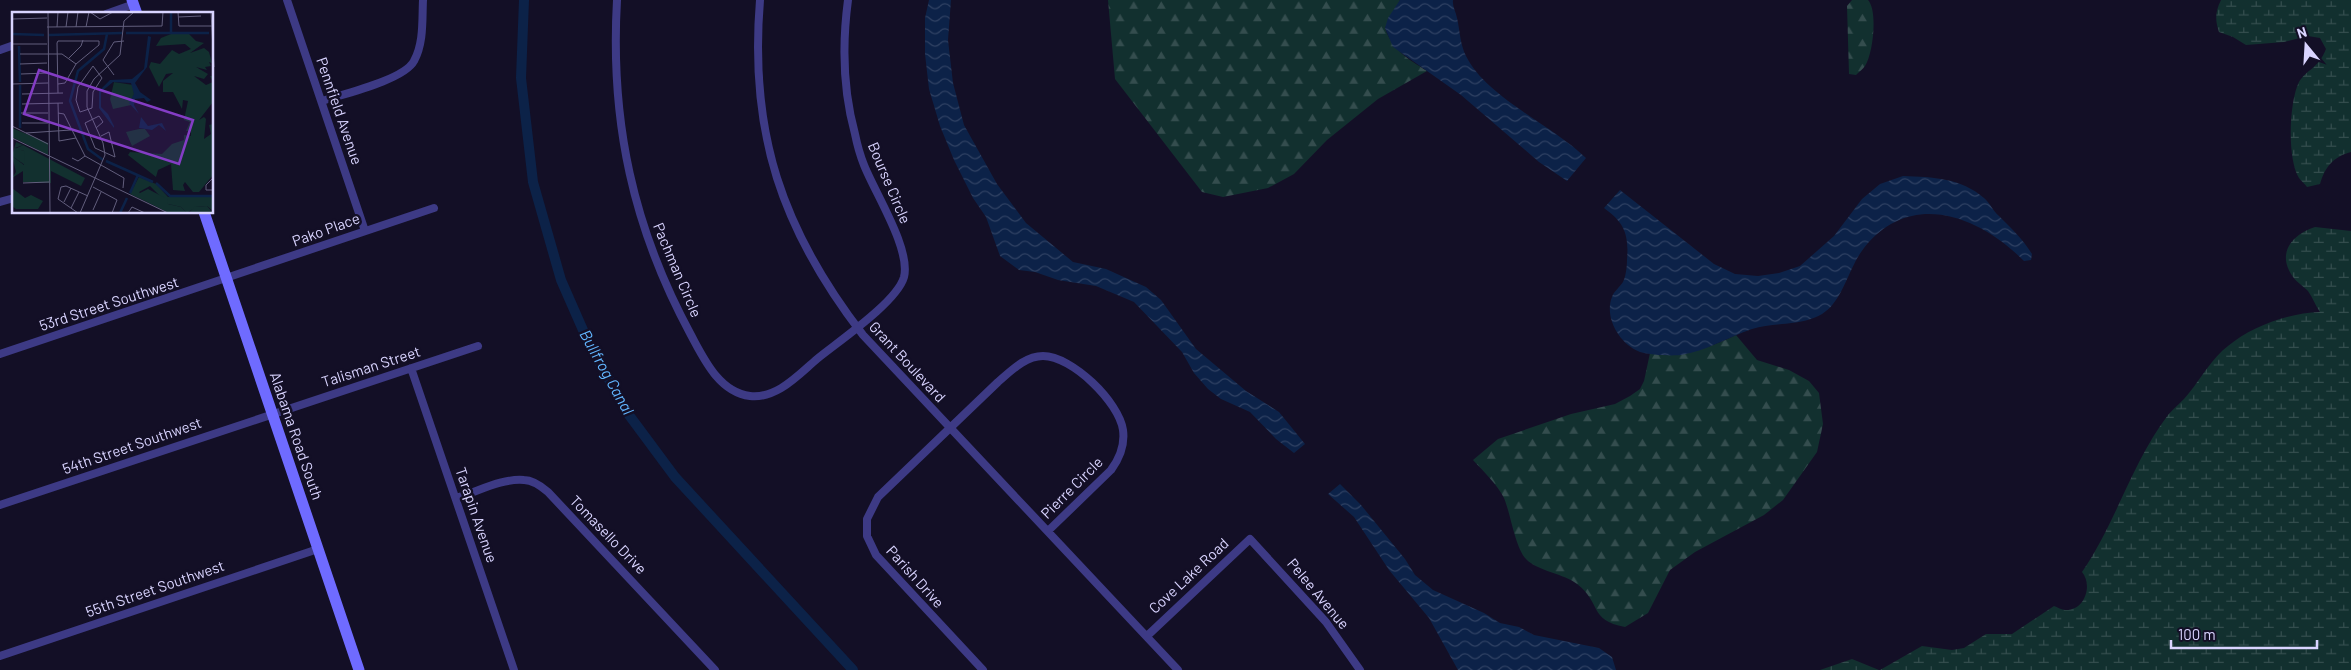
<svg xmlns="http://www.w3.org/2000/svg" width="2351" height="670" font-family="Barlow,sans-serif">
	<style>
		.forest { fill: url(#forest-firs) }
		.wetland { fill: url(#wetland-marsh) }
		.water { fill: url(#water-waves) }
		.lines { fill: none; stroke-linecap: round; stroke-linejoin: round }
		.canal { stroke: #0c2248; stroke-width: 10 }
		.street { stroke: #3d3a85; stroke-width: 8 }
		.secondary { stroke: #6f6bff; stroke-width: 11 }
		.labels { text-anchor: middle; stroke-width: 5; stroke-linejoin: round; paint-order: stroke }
		.street-label { font-size: 15px; fill: #d9d4ff; stroke: #130f26 }
		.water-label { font-size: 16px; font-style: italic; fill: #62b6ff; stroke: #130f26 }
		.inset-river { fill: none; stroke: #0c2248; stroke-width: 2.5 }
		.inset-road { fill: none; stroke: #625e7d; stroke-width: 1 }
		.view { fill: #843dc5; fill-opacity: 0.15; stroke: #843dc5; stroke-width: 2.5 }
		.inset-edge { fill: none; stroke: #d9d4ff; stroke-width: 2.5 }
	</style>
	<defs>
		<pattern id="forest-firs" width="22" height="20" patternUnits="userSpaceOnUse" patternTransform="scale(1.25)"><rect width="22" height="20" fill="#12302f"/><path d="M5 1l3.5 6h-7zM16 11l3.5 6h-7z" fill="#344d4e"/></pattern>
		<pattern id="wetland-marsh" width="20" height="14" patternUnits="userSpaceOnUse" patternTransform="scale(1.25)"><rect width="20" height="14" fill="#12302f"/><path d="M1 5h8M5 5V1M11 12h8M15 12V8" fill="none" stroke="#344d4e"/></pattern>
		<pattern id="water-waves" width="16" height="10" patternUnits="userSpaceOnUse" patternTransform="scale(1.25)"><rect width="16" height="10" fill="#0c2248"/><path d="M0 5q4-4 8 0t8 0" fill="none" stroke="#2f4163"/></pattern>
	</defs>
	<rect width="100%" height="100%" fill="#130f26"/>
	<!-- forest -->
	<path class="forest" d="M1108,0h292l-15,28c8,23 22,30 42,43l-49,28 -51,41 -33,34 -26,14 -45,9 -21,-5 -87,-113z
		M1852,0h16c10,11 5,54 -3,66 -2,3 -6,6 -9,9l-7,-1 -2,-68z
		M1736,335l21,25 32,10 20,11 10,12 4,31 -6,28 -34,48 -19,15 -69,37 -25,18 -22,43 -23,14c-37,-7 -23,-24 -48,-43 -12,-10 -40,-13 -51,-25 -11,-12 -15,-44 -22,-61 -7,-14 -21,-27 -31,-38l25,-21 73,-25 44,-10 15,-8 10,-7 4,-8 6,-28c38,2 52,-2 86,-18z"/>
	<!-- wetland -->
	<path class="wetland" d="M2221,0h130v152c-18,5 -26,15 -31,32l-13,3c-2,-3 -6,-6 -8,-9 -12,-19 -10,-76 0,-96 8,-13 19,-13 27,-33l-6,-11 -12,-2 -24,6 -38,3 -13,-8 -14,-5c-4,-12 -4,-20 2,-32z
		M2315,227l36,4v439h-471l42,-24 30,4 12,-2 22,-14h26l42,-28c3,1 8,4 11,4 20,1 28,-25 17,-38 34,-49 50,-110 86,-157 7,-8 15,-14 21,-22 13,-16 23,-35 39,-47 24,-20 61,-33 92,-34 -5,-7 -7,-14 -12,-21 -5,-5 -13,-10 -17,-17 -14,-23 3,-40 24,-47z
		M1852,659l27,11h-59z"/>
	<!-- water -->
	<path class="water" d="M929,0h22l-3,40 5,43 11,42 33,59 29,39 47,39 33,7 40,18 15,13 35,49 50,42 33,21 26,32 -11,9 -18,-14 -26,-27 -29,-13 -13,-10 -14,-16 -12,-21 -48,-50 -38,-16 -38,-6 -23,-8 -16,-2 -19,-14 -14,-39 -13,-19 -19,-38 -14,-34 -11,-37 -4,-35v-36z
		M1400,0h53c-1,6 3,12 4,18 3,13 3,26 9,38 20,41 86,69 120,102l-19,23 -28,-19 -78,-67 -68,-48 -8,-19 3,-10z
		M1903,176c30,1 58,2 81,22 6,5 9,13 15,18 14,14 22,21 33,38l-1,6 -7,1c-45,-45 -113,-72 -160,-13 -13,16 -18,40 -31,56 -18,24 -56,17 -81,25 -24,8 -46,22 -71,26 -11,1 -31,0 -41,-3 -21,-8 -36,-35 -28,-55 2,-6 8,-10 11,-15 3,-6 4,-16 4,-22 2,-25 -2,-37 -23,-52l16,-18 94,74 21,10 23,2 21,-3 21,-7 34,-30 28,-37 18,-15z
		M1340,484l21,21 44,54 10,16 18,15 51,23 16,10 19,4 15,8 65,13 13,9 4,13h-158l-29,-52 -40,-48 -35,-53 -26,-23z"/>
	<g class="lines">
		<!-- canal -->
		<path class="canal" d="M524,0l-3,78 12,104 28,98 29,66 39,69 46,62 178,193"/>
		<!-- street -->
		<path class="street" d="M287,0l78,231
			M617,0c-7,122 16,228 74,335 13,24 28,57 59,61 27,3 48,-21 67,-37 22,-18 80,-57 87,-82 7,-28 -29,-84 -40,-112 -4,-10 -7,-21 -9,-31 -12,-44 -13,-89 -7,-134
			M760,0c-11,133 22,230 103,335l315,335
			M106,14l28,-10
			M0,50l14,-5
			M322,101c21,-7 82,-21 92,-40 10,-18 8,-41 9,-61
			M0,202l14,-4
			M0,354l434,-146
			M411,368l103,302
			M456,498c21,-6 46,-20 68,-18 9,0 17,6 24,12l167,178
			M0,505l478,-159
			M1147,636l103,-97 76,83 34,48
			M0,656l318,-107
			M983,670l-107,-115 -9,-19v-17l11,-22 120,-115c13,-11 27,-26 45,-26 29,0 76,46 80,74 2,15 -3,28 -12,40l-63,61"/>
		<!-- secondary -->
		<path class="secondary" d="M132,0l5,14
			M204,212l155,458"/>
	</g>
	<g class="labels">
		<!-- street labels -->
		<g class="street-label">
			<text transform="translate(339 111) rotate(71)" y="5">Pennfield Avenue</text>
			<text transform="translate(889 183) rotate(67)" y="5">Bourse Circle</text>
			<text transform="translate(326 230) rotate(-20)" y="5">Pako Place</text>
			<text transform="translate(677 270) rotate(67)" y="5">Pachman Circle</text>
			<text transform="translate(109 304) rotate(-18)" y="5">53rd Street Southwest</text>
			<text transform="translate(907 362) rotate(47)" y="5">Grant Boulevard</text>
			<text transform="translate(371 367) rotate(-18)" y="5">Talisman Street</text>
			<text transform="translate(296 436) rotate(71)" y="5">Alabama Road South</text>
			<text transform="translate(132 446) rotate(-19)" y="5">54th Street Southwest</text>
			<text transform="translate(1072 488) rotate(-45)" y="5">Pierre Circle</text>
			<text transform="translate(476 515) rotate(71)" y="5">Tarapin Avenue</text>
			<text transform="translate(608 535) rotate(46)" y="5">Tomasello Drive</text>
			<text transform="translate(1189 576) rotate(-43)" y="5">Cove Lake Road</text>
			<text transform="translate(915 577) rotate(48)" y="5">Parish Drive</text>
			<text transform="translate(155 589) rotate(-19)" y="5">55th Street Southwest</text>
			<text transform="translate(1318 594) rotate(50)" y="5">Pelee Avenue</text>
		</g>
		<!-- water labels -->
		<g class="water-label">
			<text transform="translate(607 372) rotate(61)" y="6">Bullfrog Canal</text>
		</g>
	</g>
	<!-- overview -->
	<g transform="translate(12 12)">
		<rect width="201" height="201" fill="#130f26"/>
		<path d="M11,133l62,33 -4,8 -30,-15v12l-28,-1v-11l-11,7 4,-6 -4,-16 12,9v-14l-9,-2zM127,165l17,7 12,13h45v14l-6,-5 -11,1 -9,6 -6,-6 -13,-3 -18,-18 -11,6 8,10 -17,-8z" fill="#12302f"/>
		<path d="M102,70l19,3 1,9 -3,11 -18,4 -3,-10zM0,116l36,15v12l-36,-18zM127,117h6l5,7 -18,10 -6,-14zM0,176l13,10 6,-3 12,6 -5,8h-22l-4,-3zM136,177l19,10 1,5 13,3 6,6h-18l-22,-11 -9,-8zM195,194l6,7h-24l5,-6z" fill="#12302f"/>
		<path d="M159,22h18l7,7 8,2 -14,10 14,-5 5,4 3,11 -3,-1 2,4 -6,1 2,3 -11,-3 12,7 -4,5 -10,-3 12,9 7,-3 -3,-6h3v26l-14,18 5,-3 2,2 -2,20 7,-5 -2,-9 4,-1v51l-14,17h-6l-8,-10 -2,3 2,6 -12,-1 -2,-26 -13,6 -2,7 -28,-22 2,-3 32,2 10,-10 12,-4v-5l7,1v-5h-5l4,-9 -6,-2 4,-19 -5,-1 -1,9 -9,-17h-10v-11l10,-8 -7,1 -7,13 -10,-20 2,-5 9,2 12,-14 7,4 12,-5 -6,-5 -29,2 5,-8zM4,130l7,3 -8,3 9,3 1,14 -13,-9z" fill="#12302f"/>
		<path d="M136,24l3,1 -4,30 -12,16 5,9 11,8 -4,2 -3,-4 -9,1 -1,6 5,9 -10,-11 5,-9 -3,-11 -18,-1 -12,10v15l7,7 6,12v2l-15,-20v-17l11,-11 22,-1 12,-10zM129,105l7,9 14,-3 4,8 -7,-6 -7,5 -13,-2z" fill="#0c2248"/>
		<path class="inset-river" d="M114,21h83M159,21v-21M0,22l32,1M37,23l73,-2M7,34l1,36M8,73v43M91,148l-15,-11 -18,-48 8,-30 26,-22 3,-15M94,149l47,21M144,171l14,13h44M118,181l8,-18M108,201l7,-15"/>
		<path class="inset-road" d="M36,0l2,201M78,0l10,7 13,-7M166,0l1,14h35M199,0l3,55M166,5l23,-1M0,7l35,-1M35,15l115,-1 1,-14M45,15l1,-15M54,15l2,-15M64,15l2,-15M74,15l3,-15M0,32h35M8,42h42l14,10M57,46l12,-12 2,-6M8,52l27,-1M81,54l9,12 -9,14 -1,16 -12,4 -4,-12 2,-13zM9,62l26,-1M102,63l-11,-15 11,-18 10,-1M0,72l36,-1M46,72l7,-1 11,-19 23,-19v-4h-41l-1,2 1,50M10,82l41,-1M46,91l1,38 17,-3M10,92l41,-1M9,101h27M46,101l6,1 21,42 39,22 -1,10M10,111h26M0,114l36,18M84,116l7,-6 -4,-6 -14,7 10,25 20,9 -6,-25 -8,4M14,121l45,-3M0,126l156,75M60,146l6,3 7,-5M202,165l-8,8v5h8M11,171l26,-1M81,175l24,13 -5,13M52,190l7,-14M59,196l8,-16M81,198l8,-18M66,201l-20,-14 3,-12 5,-1 22,10M68,201l25,-58 -2,-12 -16,-36v-16l7,-12 26,-24 4,-34 10,-9M116,201l4,-6 13,6"/>
		<path class="view" d="M27,58l154,50 -14,44 -155,-50z"/>
		<rect width="201" height="201" class="inset-edge"/>
	</g>
	<!-- north arrow -->
	<g transform="translate(2306 45) rotate(342)" stroke="#130f26" stroke-width="4" paint-order="stroke">
	<path d="M0-4L9 19L0 12L-9 19Z" fill="#d9d4ff"/>
	<text y="-8" font-size="14" font-weight="bold" text-anchor="middle" fill="#d9d4ff">N</text>
	</g>
	<!-- scale -->
	<path d="M2171 640v8h146v-8" fill="none" stroke="#d9d4ff" stroke-width="2.5"/>
	<text x="2178" y="640" font-size="15" fill="#d9d4ff" stroke="#130f26" stroke-width="4" paint-order="stroke">100 m</text>
</svg>
